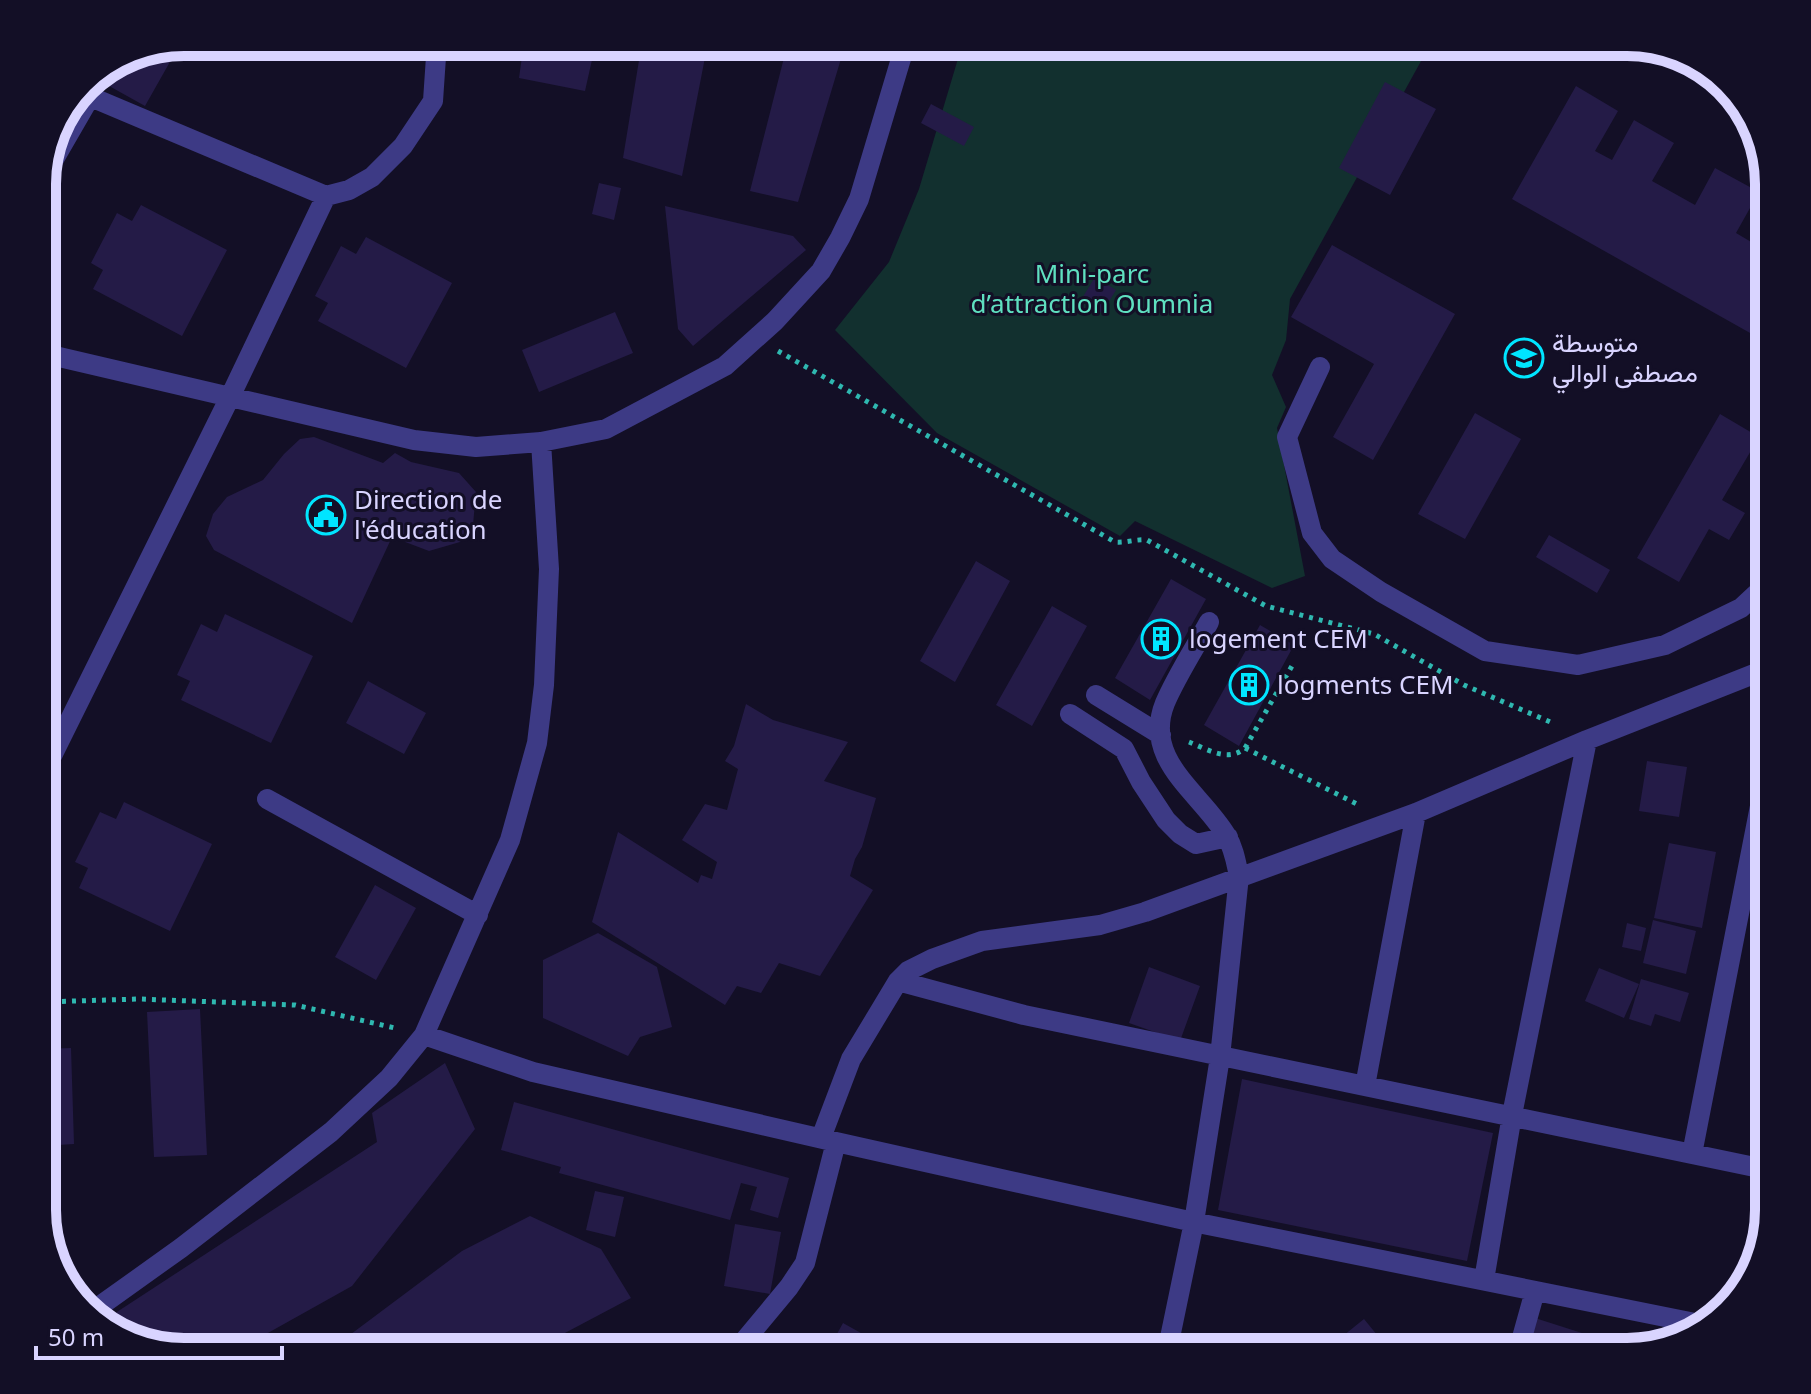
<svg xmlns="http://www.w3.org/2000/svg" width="1811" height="1394" font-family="'Noto Sans',Vazirmatn,sans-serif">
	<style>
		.green { fill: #12302f }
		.building { fill: #241b47 }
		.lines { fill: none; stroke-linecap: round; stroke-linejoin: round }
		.path { stroke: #2fb8b0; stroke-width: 5; stroke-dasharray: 4 6; stroke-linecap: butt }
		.minor { stroke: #3d3a85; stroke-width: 20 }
		.labels { text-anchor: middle; stroke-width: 6; stroke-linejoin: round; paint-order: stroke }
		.park-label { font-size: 26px; fill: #5fe0c0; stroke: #130f26 }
		.poi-label { font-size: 26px; fill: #d9d4ff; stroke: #130f26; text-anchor: start }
		.rim { fill: none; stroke: #d9d4ff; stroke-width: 10 }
	</style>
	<rect width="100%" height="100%" fill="#130f26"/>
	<!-- green -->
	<path class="green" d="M963,42h425l38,10 -136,247 -4,41 -14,35 14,32 -9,21 28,148 -33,12 -137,-67 -15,15 -183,-103 -102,-103 54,-68 30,-73z"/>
	<!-- building -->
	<path class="building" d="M524,42h72l-11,49 -66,-13z
		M642,42h66l-26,134 -59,-18z
		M788,42h58l-48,160 -48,-11z
		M157,52l14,8 -26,46 -52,-29z
		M1385,82l51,27 -46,86 -51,-27z
		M1576,86l42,25 -23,40 17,9 22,-40 40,23 -22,38 43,24 20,-37 44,24 -23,41 22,13 11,-19v93l-10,18 -247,-139z
		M931,104l43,23 -10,19 -43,-23z
		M599,183l22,5 -7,32 -22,-6z
		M141,205l86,45 -45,86 -89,-47 10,-19 -12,-7 26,-50 15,8z
		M665,206l128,30 13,14 -113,96 -15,-17z
		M366,237l86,46 -46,85 -88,-47 10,-18 -13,-7 26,-50 15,8z
		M1332,245l123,69 -82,146 -40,-23 41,-73 -83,-47z
		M1095,277l21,13 -14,23 -21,-13z
		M615,312l18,41 -94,39 -17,-42z
		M42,400l19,10 -19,32z
		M1475,413l46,26 -56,100 -47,-25z
		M1720,414l39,23 -37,63 23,13 -16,27 -20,-11 -30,53 -42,-24z
		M314,437l69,26 12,-10 16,9 48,11 17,19 -3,33 -13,17 -31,9 -37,-14 -40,86 -138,-73 -8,-14 7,-22 14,-17 36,-17 21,-26 16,-15z
		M1549,535l61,35 -13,23 -61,-36z
		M976,561l34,20 -55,101 -35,-21z
		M1171,579l35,20 -56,101 -35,-22z
		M1052,606l35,20 -55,100 -36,-21z
		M225,614l88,42 -42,87 -90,-43 9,-19 -13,-6 24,-51 16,8z
		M1260,625l34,20 -55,101 -35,-21z
		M368,681l58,32 -22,41 -58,-31z
		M746,704l27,16 75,22 -24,39 52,17 -14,49 -7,12 -5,17 23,14 -53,86 -41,-13 -18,30 -24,-7 -12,19 -133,-83 26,-90 80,51 3,-8 11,4 5,-17 -35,-22 23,-36 22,6 11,-41 -13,-8 9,-15z
		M1647,761l40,6 -8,50 -40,-6z
		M124,802l88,42 -42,87 -91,-43 9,-20 -13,-6 25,-50 16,7z
		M1669,843l47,9 -14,76 -48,-10z
		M375,885l41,23 -40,72 -41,-23z
		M1653,920l43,11 -10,43 -43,-11z
		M1627,923l19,5 -5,23 -19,-4z
		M598,933l59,34 15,60 -32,10 -12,19 -85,-38v-58z
		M1149,967l51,19 -20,55 -51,-18z
		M1599,968l40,16 -15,34 -39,-17z
		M1641,979l48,14 -9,29 -25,-8 -4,12 -22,-7z
		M200,1009l7,146 -53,2 -7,-145z
		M71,1048l3,96 -32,2v-97z
		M445,1063l30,66 -123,157 -118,66h-50l-84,-29 277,-181 -5,-29z
		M1242,1079l251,54 -26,128 -249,-51z
		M514,1102l275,76 -11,40 -28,-8 7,-23 -16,-4 -11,37 -171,-47 2,-6 -60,-17z
		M595,1191l29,6 -9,40 -29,-7z
		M530,1216l71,33 30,49 -102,54h-202l135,-101z
		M735,1224l46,8 -11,62 -46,-8z
		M1535,1318l100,32 -111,2z
		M1364,1319l27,33h-68z
		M843,1323l52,29h-68z"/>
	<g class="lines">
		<!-- path -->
		<path class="path" d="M778,351l337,191c11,1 20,-3 32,-2l119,66 108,28 90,51 91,39
			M1189,742c18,7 39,21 56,6l47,-82
			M1245,748l114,57
			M42,1002l97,-3 156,6 100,23"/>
		<!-- minor -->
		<path class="minor" d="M79,92l247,104 23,-6 23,-13 31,-31 30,-45 4,-59
			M42,180l48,-83
			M42,353l372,87 62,7 65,-5 65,-13 119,-63 50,-45 46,-50 19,-33 19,-39 47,-157
			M1320,367l-33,70 25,96 20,26 49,33 104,59 93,14 87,-20 76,-37 28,-26
			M1096,695l65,40
			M1070,714l54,35 17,33 25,38 14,14 16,10 32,-7
			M42,776l188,-379 96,-201
			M267,799l211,116
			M898,981l126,34 745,155
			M424,1035l109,37 303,70 362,81 507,102
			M1365,1086l51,-273
			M821,1138l30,-79 47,-78 10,-10 24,-12 50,-18 118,-16 45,-13 271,-99 171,-73 182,-72
			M1692,1154l77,-394
			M1484,1280l28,-165 75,-375
			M90,1313l91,-65 150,-116 58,-54 35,-43 86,-195 27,-97 7,-58 5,-116 -8,-127
			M735,1352l54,-65 16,-24 31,-121
			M1167,1352l27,-130 26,-165 19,-181c-3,-14 -5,-28 -13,-41 -25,-42 -84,-75 -61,-132 12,-28 30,-55 44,-81
			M1518,1352l17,-61"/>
	</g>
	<!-- icons -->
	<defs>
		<symbol id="school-ring" viewBox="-11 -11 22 22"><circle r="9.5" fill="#130f26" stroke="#00e5ff" stroke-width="1.5"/><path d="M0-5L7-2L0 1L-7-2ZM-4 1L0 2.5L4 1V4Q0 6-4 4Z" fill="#00e5ff"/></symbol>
		<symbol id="civic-ring" viewBox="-11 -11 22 22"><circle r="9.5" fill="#130f26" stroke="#00e5ff" stroke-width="1.5"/><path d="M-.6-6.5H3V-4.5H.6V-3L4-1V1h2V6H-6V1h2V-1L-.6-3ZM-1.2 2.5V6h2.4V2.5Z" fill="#00e5ff"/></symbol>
		<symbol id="building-ring" viewBox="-11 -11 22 22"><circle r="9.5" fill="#130f26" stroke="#00e5ff" stroke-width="1.5"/><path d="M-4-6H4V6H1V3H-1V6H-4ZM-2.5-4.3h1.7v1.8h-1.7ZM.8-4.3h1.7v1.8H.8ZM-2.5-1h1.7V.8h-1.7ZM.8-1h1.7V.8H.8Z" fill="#00e5ff"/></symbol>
	</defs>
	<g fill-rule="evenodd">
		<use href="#school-ring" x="1502" y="336" width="44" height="44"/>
		<use href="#civic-ring" x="304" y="493" width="44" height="44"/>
		<use href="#building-ring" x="1139" y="617" width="44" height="44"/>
		<use href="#building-ring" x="1227" y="663" width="44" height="44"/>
	</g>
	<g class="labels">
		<!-- park labels -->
		<g class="park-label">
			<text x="1092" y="283">Mini-parc<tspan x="1092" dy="30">d’attraction Oumnia</tspan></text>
		</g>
		<!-- poi labels -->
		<g class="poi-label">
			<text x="1552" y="352">متوسطة<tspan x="1552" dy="30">مصطفى الوالي</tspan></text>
			<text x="354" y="509">Direction de<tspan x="354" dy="30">l'éducation</tspan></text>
			<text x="1189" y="648">logement CEM</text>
			<text x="1277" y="694">logments CEM</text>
		</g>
	</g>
	<!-- crop -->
	<path d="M0 0H1811V1394H0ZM184 56H1627A128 128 0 0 1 1755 184V1210A128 128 0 0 1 1627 1338H184A128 128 0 0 1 56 1210V184A128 128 0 0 1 184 56Z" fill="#130f26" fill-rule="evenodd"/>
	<path class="rim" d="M184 56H1627A128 128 0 0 1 1755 184V1210A128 128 0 0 1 1627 1338H184A128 128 0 0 1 56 1210V184A128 128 0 0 1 184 56Z"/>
	<!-- scale -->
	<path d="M36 1346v12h246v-12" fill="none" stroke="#d9d4ff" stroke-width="4"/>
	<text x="48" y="1346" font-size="24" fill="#d9d4ff" stroke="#130f26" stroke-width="6" paint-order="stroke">50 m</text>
</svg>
